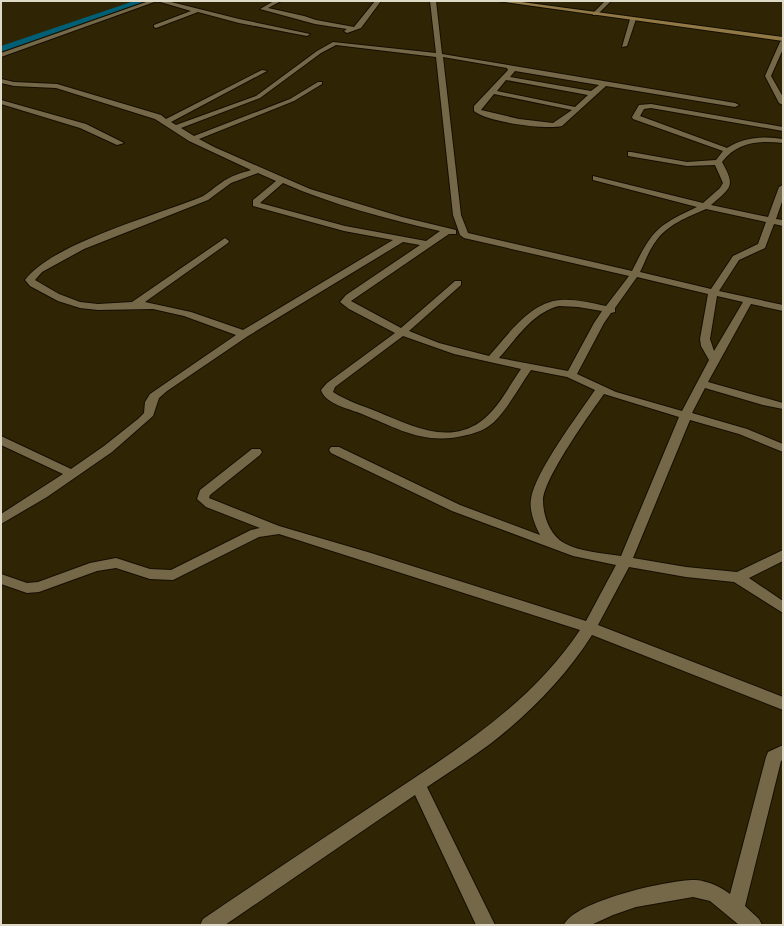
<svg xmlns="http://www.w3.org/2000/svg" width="784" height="926" font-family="Karla,sans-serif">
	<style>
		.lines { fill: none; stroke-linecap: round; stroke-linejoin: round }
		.canal { fill: #005f75; fill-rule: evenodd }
		.minor-casing { stroke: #160e00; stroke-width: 2 }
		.major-casing { stroke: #160e00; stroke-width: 2 }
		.minor { fill: #746848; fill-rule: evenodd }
		.major { fill: #917946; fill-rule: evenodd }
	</style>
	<rect width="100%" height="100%" fill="#2f2505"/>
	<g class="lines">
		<!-- canal -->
		<path class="canal" d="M134,1h12l-145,51v-6z"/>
		<defs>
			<path id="minor" d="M149,1h8l-156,56v-4z
				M157,1h10l72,18 71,15 -3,2 -68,-13 -41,-11 -42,16 -2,-1v-2l37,-14z
				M274,1h7l-13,7 36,8 12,4 38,7 21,-26h6l-20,27 -14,5 -3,-2 3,-2 -32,-5 -55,-15z
				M430,1h6l6,53 293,49 4,2 -4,2 -129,-21 -44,40c-17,4 -75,-4 -88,-15v-5l34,-36 -1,-2 -64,-11 18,158 7,18 164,38c20,-40 24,-45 65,-64l-104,-27v-4l110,27 17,-15 3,-5 -8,-18 -28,1 -59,-10v-4h3l56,10 29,-2 7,-9 -90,-32 -1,-2 7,-12 12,-1 132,23v4l-132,-23 -7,1 -4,7 87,32c17,-11 37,-12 56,-9v4c-24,-3 -46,-1 -61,19 14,25 9,25 -11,43l57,12 11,-30 4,-2v14l-7,20 7,1v6l-9,-2 -9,24 -26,12 -20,31 64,14v6l-32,-7 -43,78 75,21v6l-20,-4 -58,-17 -13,25 55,16 36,15v8l-44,-18 -49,-14 -57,138 53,9 51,5 46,-22v11l-34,17 34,23v12l-49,-31 -48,-5 -57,-10 -31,58 185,72v13l-191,-75c-26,41 -63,79 -102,109 -20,15 -42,29 -63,43l68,138h-19l-61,-130 -190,130h-25l3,-6c59,-40 119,-80 178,-119 74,-49 149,-95 199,-170l-301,-96 -20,3 -86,43 -23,-1 -34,-11 -19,3 -58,21 -12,1 -26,-9v-10l26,9 11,-1 52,-19 26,-5 34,11 21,1 80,-40 9,-2 -54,-21 -9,-8 3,-9 52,-41h8l2,3 -2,3 -50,40 -1,3 70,28 92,27 215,68 30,-56 -43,-9 -121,-45 -121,-58 -2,-3 2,-3h8l121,58 80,30c-5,-10 -11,-24 -9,-36 4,-27 47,-84 64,-109l-28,-13 -36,-7c-12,17 -22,37 -37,52 -8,7 -17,11 -27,13 -42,11 -68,-6 -105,-21 -12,-5 -37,-10 -41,-24l6,-7 68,-50 -46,-24 -9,-7 6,-7 74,-50 -17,-3 -155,94 -81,55 -8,7 -6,18 -41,36 -65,45 -46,27v-10l62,-40 -62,-29v-9l70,33 33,-23 34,-27 6,-6 1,-11 5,-8 86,-59 -52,-19 -31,-7 -55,1 -18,-2 -22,-7 -28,-15 -5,-6c26,-36 132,-65 176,-83 7,-3 13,-10 20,-14 9,-7 20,-10 30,-13l-62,-29 -34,-22 -99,-31 -42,-2 -13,-3v-4l13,3 43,2 104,31 5,4 96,-49 5,1 -96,51 5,3 80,-29 61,-45 16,-9 103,11zM336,45l100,12 17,158 7,20 4,3 165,38 -23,30c-15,-3 -30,-7 -46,-6 -31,3 -52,35 -71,56l-50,-13 -30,-12 52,-46v-4h-6l-54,47 -50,-27 98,-67h7v-4l-54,-13 -92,-28 -96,-42 -15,-8 95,-38 28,-17v-2h-4l-28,17 -96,37 -13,-8 79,-30 61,-45zM515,71l84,14 -8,6 -81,-14zM506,80l82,15 -13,12 -78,-16zM494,94l78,16 -19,13 -34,-4 -38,-9zM258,173l18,8 -23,19v6l91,25 49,9 -150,90 -52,-18 -46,-10 83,-59 1,-2 -4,-3 -93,64 -34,2 -18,-2 -21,-8 -24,-14 7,-8 42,-23 124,-49 23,-17zM283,183c50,22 104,36 157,48l-14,10 -81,-15 -85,-23zM706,209l60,13 -8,22 -25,12 -22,33 -71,-17c5,-10 9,-22 16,-31 12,-17 32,-24 50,-32zM637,277l71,17 -8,45 1,7 8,14 -27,51 -66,-19 -39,-18 27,-51 7,-10 4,-1v-4zM717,296l26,6 -29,49 -4,-12zM559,306l19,1 24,4 -8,12 -26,48 -69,-13c17,-19 34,-46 60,-52zM403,336l51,18 67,15c-12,17 -23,40 -41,53 -33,23 -70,3 -102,-10 -15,-6 -31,-11 -45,-20l2,-5zM604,394l75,23 -58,139c-18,-3 -41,-4 -57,-13 -14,-8 -21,-27 -21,-43 1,-22 46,-85 61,-106z
				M605,1h6l-14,14h-4v-2z
				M633,17l3,2 -9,27 -5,1 8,-28z
				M783,40v9l-12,27 12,21v8l-4,-2 -14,-27 15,-34z
				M1,100l85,24 38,19 -7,2 -37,-17 -79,-24z
				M783,745v15l-2,1 -36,145 14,13 3,6h-23l-29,-24 -17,-4 -57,10 -23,8 -22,10h-27c10,-24 107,-46 132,-45 12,1 25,7 34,14l36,-137 2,-5z"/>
			<path id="major" d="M498,1h16l269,36v4z"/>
		</defs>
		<!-- minor casing -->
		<use href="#minor" class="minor-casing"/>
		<!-- major casing -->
		<use href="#major" class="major-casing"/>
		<!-- minor -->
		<use href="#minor" class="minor"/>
		<!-- major -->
		<use href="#major" class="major"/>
	</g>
	<!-- border -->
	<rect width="784" height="926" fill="none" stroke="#dfd9c7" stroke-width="4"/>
</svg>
